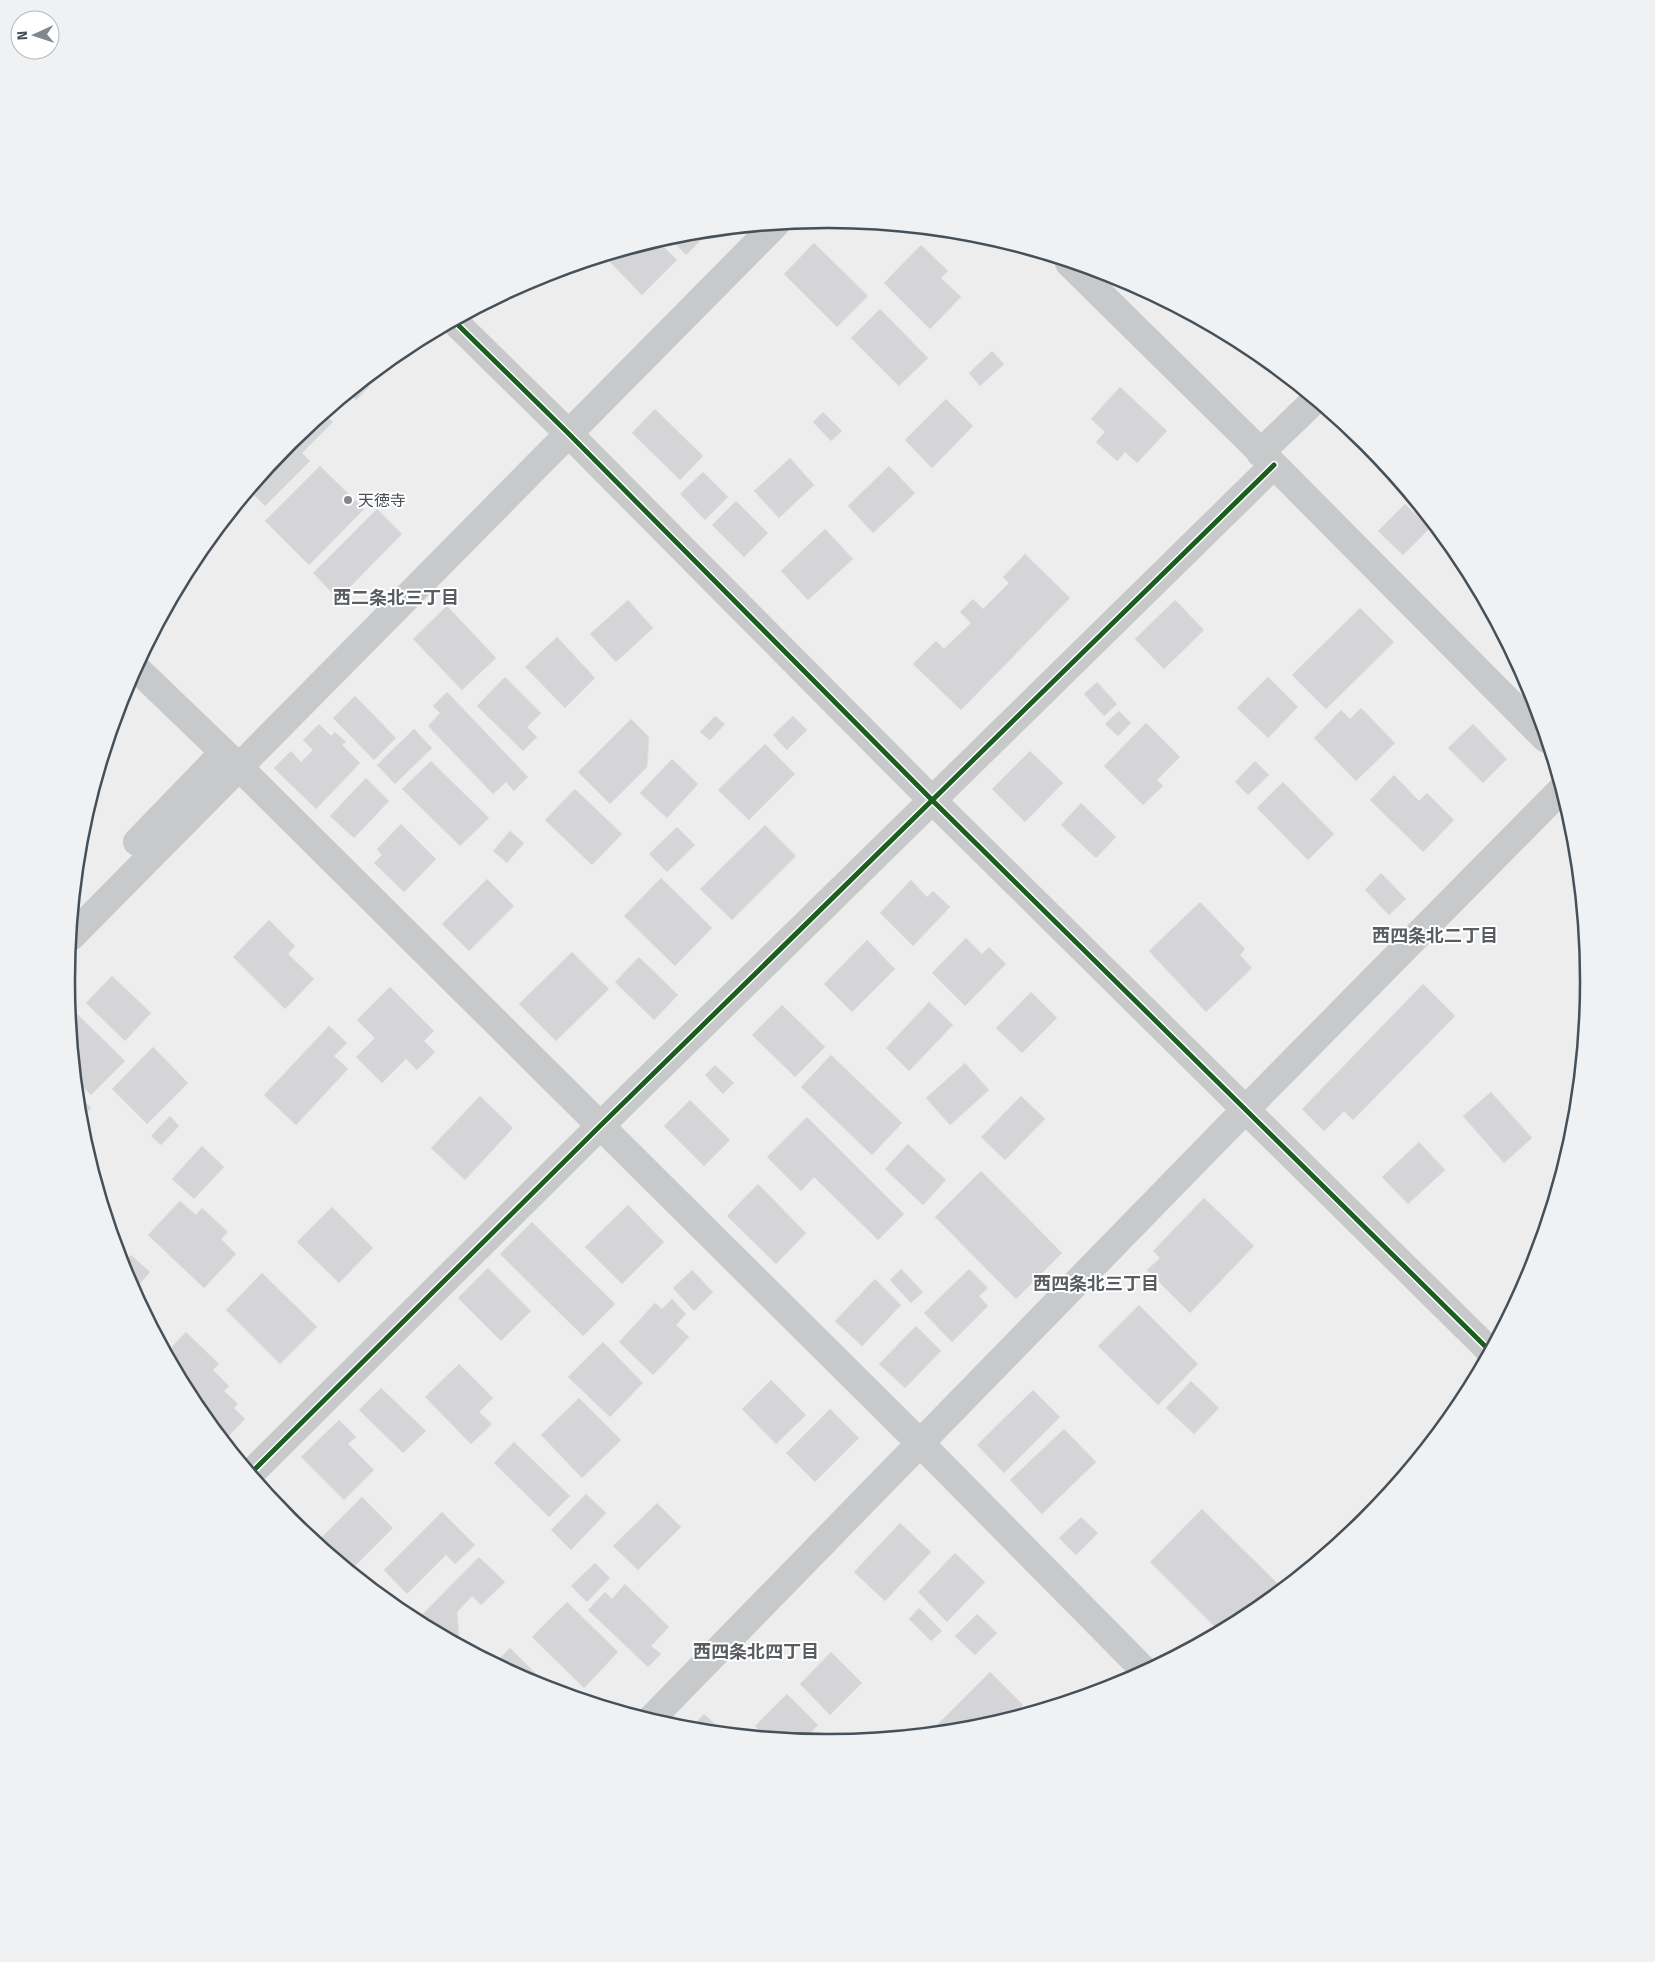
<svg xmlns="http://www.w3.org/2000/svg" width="1655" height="1962" font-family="'Fira Sans','Noto Sans JP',sans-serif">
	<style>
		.building { fill: #d5d5d7; stroke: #dfdfe0 }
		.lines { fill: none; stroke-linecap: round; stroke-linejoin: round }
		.street { stroke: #c7c9cb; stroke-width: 28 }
		.cycleway-casing { stroke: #fff; stroke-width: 8 }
		.cycleway { stroke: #1b5e20; stroke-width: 5 }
		.poi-dot { fill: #80878d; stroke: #fff; stroke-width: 2 }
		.labels { text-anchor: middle; stroke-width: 4; stroke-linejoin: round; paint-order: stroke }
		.poi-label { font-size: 16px; fill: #455059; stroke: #fff; text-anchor: start }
		.neighbourhood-label { font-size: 18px; font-weight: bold; fill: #595d61; stroke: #fff }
		.rim { fill: none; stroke: #455059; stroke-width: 2.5 }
	</style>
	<rect width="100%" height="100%" fill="#eeeded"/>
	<!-- building -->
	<path class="building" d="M710,231l-24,24 -17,-18 10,-3z
		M658,241l19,19 -35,35 -32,-33 10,-10z
		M814,243l54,53 -31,31 -53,-53z
		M921,245l27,26 -7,7 20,19 -31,32 -46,-46z
		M880,309l48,49 -29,28 -48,-48z
		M402,350l1,1 -47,49 -7,-7z
		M992,351l12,13 -24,22 -11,-13z
		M1120,387l47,44 -30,32 -12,-11 -8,9 -21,-19 9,-10 -14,-13z
		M946,399l27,27 -41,42 -27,-28z
		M655,409l48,47 -23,24 -48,-47z
		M823,412l19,19 -11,10 -18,-19z
		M324,414l9,8 -31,31 8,8 -45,45 -15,-15 39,-48z
		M790,458l24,27 -35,33 -25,-27z
		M320,466l44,43 -55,56 -44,-44z
		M889,466l26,27 -42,40 -25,-27z
		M703,472l25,25 -23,23 -25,-26z
		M736,501l32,32 -24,24 -32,-32z
		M1405,504l25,24 -27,27 -25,-24z
		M377,509l25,25 -64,65 -25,-26z
		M825,529l28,30 -45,41 -27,-29z
		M1025,554l45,44 -109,112 -48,-46 23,-23 8,8 27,-26 -11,-11 13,-13 10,10 26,-26 -6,-6z
		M628,600l25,28 -37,34 -26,-28z
		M1175,600l29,30 -40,39 -29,-30z
		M447,606l49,52 -34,32 -49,-51z
		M1360,608l34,34 -68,67 -34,-34z
		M557,637l38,41 -30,30 -40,-41z
		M505,677l36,36 -14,14 10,10 -14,14 -46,-45z
		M1268,677l30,30 -30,31 -31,-30z
		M1097,682l20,22 -13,12 -20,-22z
		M447,692l81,85 -14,14 -8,-9 -13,12 -65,-68 12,-13 -7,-7z
		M355,696l41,42 -22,22 -41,-42z
		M1361,708l34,35 -39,38 -42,-43 27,-28 9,9z
		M1119,711l12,12 -13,13 -13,-12z
		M715,716l10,8 -15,16 -10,-8z
		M793,716l14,14 -20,20 -14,-15z
		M631,719l18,18 -2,30 -37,37 -32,-32z
		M1146,723l34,34 -23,23 6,6 -20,19 -39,-39z
		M319,724l12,12 4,-4 11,10 -4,3 18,18 -44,46 -42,-41 17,-17 10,11 12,-12 -10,-10z
		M1473,724l34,35 -24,24 -35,-35z
		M414,729l18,19 -37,36 -18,-19z
		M765,744l30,30 -46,46 -31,-30z
		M1030,751l33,32 -38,39 -33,-33z
		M672,759l26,25 -31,34 -27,-25z
		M431,761l58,57 -29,28 -58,-57z
		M1255,761l14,14 -21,20 -13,-13z
		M1394,775l25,26 8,-8 27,27 -31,32 -53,-52z
		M366,778l23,23 -35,37 -24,-22z
		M1283,782l51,52 -26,26 -51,-52z
		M575,789l47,45 -30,31 -47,-45z
		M1081,803l35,34 -20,21 -35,-33z
		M401,824l35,35 -32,33 -30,-29 8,-8 -5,-6z
		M765,825l31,31 -64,64 -32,-31z
		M677,827l18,18 -28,27 -18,-18z
		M510,831l14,12 -17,20 -14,-12z
		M1381,873l25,26 -17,16 -24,-25z
		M661,878l51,50 -37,38 -51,-50z
		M487,879l27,27 -45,45 -27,-27z
		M911,880l16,17 6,-6 17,16 -37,39 -33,-33z
		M1200,902l45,47 -5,6 12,13 -46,44 -57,-61z
		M269,920l26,26 -7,8 26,25 -29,30 -52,-52z
		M966,938l16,16 7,-7 17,17 -41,42 -33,-33z
		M867,940l28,29 -43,43 -28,-28z
		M572,952l37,37 -53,52 -37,-37z
		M639,957l39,38 -24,25 -39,-38z
		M112,976l39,37 -26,28 -39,-38z
		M1423,984l32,32 -102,104 -9,-9 -20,20 -22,-22z
		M390,987l44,44 -10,10 11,11 -18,18 -11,-11 -24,24 -26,-26 19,-19 -18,-18z
		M1031,992l26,26 -35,35 -26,-25z
		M929,1002l24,23 -44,46 -23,-23z
		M782,1005l43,42 -30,30 -43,-42z
		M69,1006l56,55 -34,34 -15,-15z
		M329,1026l18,17 -13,13 14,13 -52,56 -32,-30z
		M153,1047l35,36 -41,41 -35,-35z
		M831,1055l71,68 -30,32 -71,-68z
		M965,1063l24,27 -39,35 -24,-27z
		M715,1065l19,18 -11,11 -18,-19z
		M1491,1092l41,46 -28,25 -41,-47z
		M77,1093l14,15 -11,11z
		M480,1096l33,32 -48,52 -34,-32z
		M1021,1096l24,23 -40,41 -24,-23z
		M690,1100l40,40 -26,26 -40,-40z
		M170,1116l9,10 -18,19 -10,-9z
		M807,1117l97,97 -26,26 -64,-63 -13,14 -34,-34z
		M1419,1142l26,28 -37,34 -26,-27z
		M908,1144l38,36 -23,25 -38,-36z
		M202,1146l22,21 -30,32 -22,-20z
		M981,1171l81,82 -46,46 -81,-82z
		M758,1184l48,49 -30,31 -49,-48z
		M1204,1198l50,48 -64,67 -43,-43 13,-12 -7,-7z
		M180,1201l16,14 6,-7 26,24 -7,7 15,15 -32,34 -56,-53z
		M628,1205l36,37 -42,42 -37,-37z
		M332,1207l41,41 -34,35 -42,-41z
		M532,1222l83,82 -32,32 -83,-82z
		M131,1255l19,17 -16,18 -12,-25z
		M488,1268l43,43 -30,30 -43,-43z
		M901,1269l22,23 -12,11 -21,-23z
		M969,1269l19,19 -9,8 9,10 -36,36 -28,-29z
		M692,1270l21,22 -19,19 -21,-23z
		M262,1273l55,54 -37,37 -54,-54z
		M875,1279l26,26 -39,41 -27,-25z
		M672,1299l14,15 -10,11 13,12 -36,38 -34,-33 36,-39 7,6z
		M1139,1305l59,59 -40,41 -60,-59z
		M916,1326l25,25 -36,37 -26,-24z
		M186,1332l33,32 -6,6 16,16 -5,5 14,13 -4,4 11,11 -20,21 -31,-36 -27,-52z
		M603,1342l40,41 -33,34 -42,-40z
		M459,1364l34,34 -14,14 13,12 -21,20 -46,-47z
		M771,1380l35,35 -30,29 -34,-35z
		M1191,1381l28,27 -25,26 -28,-26z
		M381,1388l45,43 -23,22 -44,-43z
		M1033,1390l27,27 -56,56 -27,-28z
		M579,1398l42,42 -39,38 -41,-43z
		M830,1409l29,29 -44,44 -29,-29z
		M339,1420l17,17 -8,7 26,26 -30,30 -43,-43z
		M1064,1429l32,33 -54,52 -32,-34z
		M514,1442l56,54 -21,21 -55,-54z
		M586,1494l20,19 -35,37 -20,-20z
		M362,1497l31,31 -42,42 -34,-28z
		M657,1503l24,24 -43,43 -25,-24z
		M1202,1509l80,79 -32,26 -31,17 -69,-69z
		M442,1512l33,33 -20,19 -9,-9 -39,39 -23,-24z
		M1081,1517l17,16 -22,22 -17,-17z
		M900,1523l31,29 -46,49 -31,-29z
		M955,1553l30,29 -38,40 -29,-30z
		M479,1557l26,25 -24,23 -9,-9 -15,16 2,26 11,11 -53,-29z
		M595,1563l15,15 -23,24 -16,-16z
		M625,1584l44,43 -18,19 10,8 -13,13 -60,-57 17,-18 7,7z
		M567,1602l51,50 -34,36 -52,-51z
		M919,1608l23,23 -11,10 -22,-22z
		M977,1614l20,19 -22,22 -20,-19z
		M510,1648l40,40 -14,-4 -41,-21z
		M831,1652l31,31 -32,32 -30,-31z
		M990,1672l33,33 -11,12 -36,11 -46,4z
		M787,1694l31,31 -14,15 -38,-4 -11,-10z
		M704,1714l20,18 -34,-3z"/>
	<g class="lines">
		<!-- street -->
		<path class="street" d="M1069,263l205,202 272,274
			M454,321l114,112 364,367 557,550
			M1260,453l54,-52
			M136,668l102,98 683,678 224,227
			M137,842l86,-89
			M71,937l704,-712
			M251,1473l349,-347 674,-661
			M651,1719l595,-610 315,-319"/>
		<defs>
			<path id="cycleway" d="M454,321l114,112 364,367 557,550
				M251,1473l349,-347 674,-661"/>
		</defs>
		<!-- cycleway casing -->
		<use href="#cycleway" class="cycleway-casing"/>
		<!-- cycleway -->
		<use href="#cycleway" class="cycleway"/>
	</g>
	<!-- markers -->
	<circle class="poi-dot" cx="348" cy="500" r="5"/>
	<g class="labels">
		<!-- poi labels -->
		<g class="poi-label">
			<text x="358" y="506">天徳寺</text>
		</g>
		<!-- neighbourhood labels -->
		<g class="neighbourhood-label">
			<text x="396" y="604">西二条北三丁目</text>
			<text x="1435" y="942">西四条北二丁目</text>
			<text x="1096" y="1290">西四条北三丁目</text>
			<text x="756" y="1658">西四条北四丁目</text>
		</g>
	</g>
	<!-- crop -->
	<path d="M0 0H1655V1962H0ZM827 228H828A752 752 0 0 1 1580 980V982A752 752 0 0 1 828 1734H827A752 752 0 0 1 75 982V980A752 752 0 0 1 827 228Z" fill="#f0f1f2" fill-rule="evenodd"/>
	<path class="rim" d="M827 228H828A752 752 0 0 1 1580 980V982A752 752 0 0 1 828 1734H827A752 752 0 0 1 75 982V980A752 752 0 0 1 827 228Z"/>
	<!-- north arrow -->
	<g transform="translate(35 35) rotate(267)"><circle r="24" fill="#ffffff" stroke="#b5b9bd"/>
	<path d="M0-4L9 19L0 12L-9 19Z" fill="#80878d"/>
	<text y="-8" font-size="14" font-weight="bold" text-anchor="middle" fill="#455059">N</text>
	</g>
</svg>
